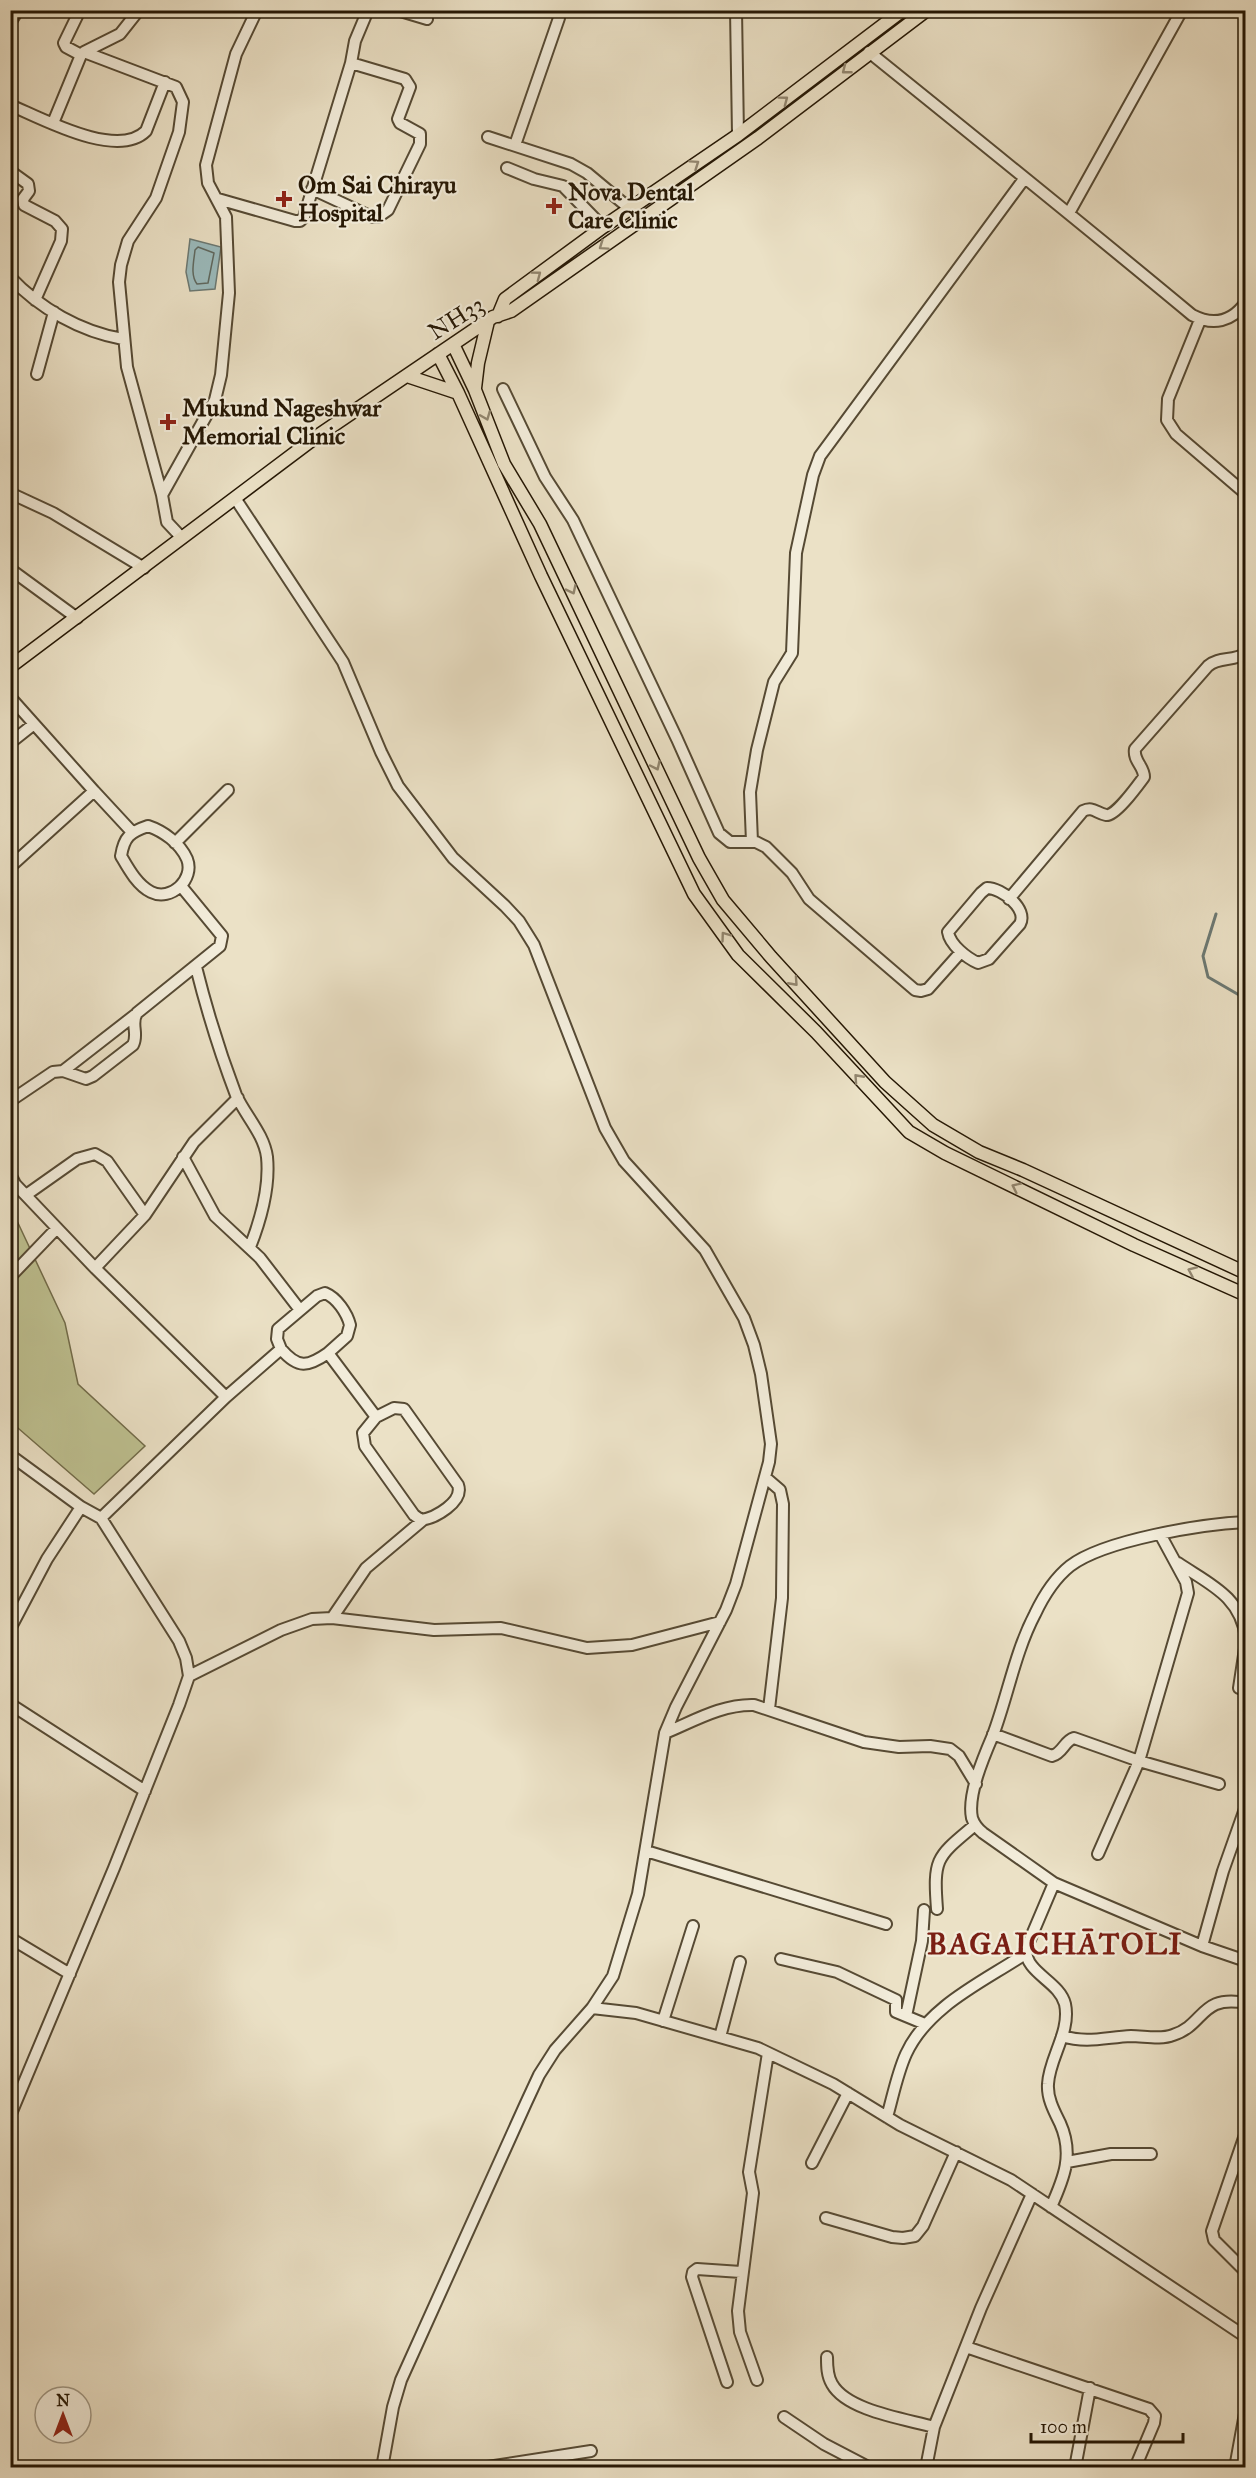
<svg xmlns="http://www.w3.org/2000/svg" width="1256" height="2478" font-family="'IM FELL Great Primer',serif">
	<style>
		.green { fill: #bec191; stroke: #726c4a; stroke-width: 1.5 }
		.water { fill: #9bbbbd; stroke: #6c7973; stroke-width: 1.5 }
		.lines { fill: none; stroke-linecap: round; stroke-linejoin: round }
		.shore { stroke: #606960; stroke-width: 1.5 }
		.stream { stroke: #6c7973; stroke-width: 3 }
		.minor-casing { stroke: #564a34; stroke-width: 14 }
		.major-casing { stroke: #251704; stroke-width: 15 }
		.minor { stroke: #f2ecda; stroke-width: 10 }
		.major { stroke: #ebe1c6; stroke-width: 12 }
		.oneway { stroke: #92866f }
		.poi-dot { fill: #8f2418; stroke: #f2ecda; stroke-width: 2 }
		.labels { text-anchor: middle; stroke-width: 4.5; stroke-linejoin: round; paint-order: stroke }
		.poi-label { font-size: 24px; font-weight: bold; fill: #251704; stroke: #f2ecda; text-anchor: start }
		.street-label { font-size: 24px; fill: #251704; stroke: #f2ecda }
		.district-label { font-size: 30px; font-weight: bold; letter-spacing: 1.5px; fill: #7a1f14; stroke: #f2ecda }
	</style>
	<rect width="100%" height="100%" fill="#ebe1c6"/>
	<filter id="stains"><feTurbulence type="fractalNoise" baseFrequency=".00333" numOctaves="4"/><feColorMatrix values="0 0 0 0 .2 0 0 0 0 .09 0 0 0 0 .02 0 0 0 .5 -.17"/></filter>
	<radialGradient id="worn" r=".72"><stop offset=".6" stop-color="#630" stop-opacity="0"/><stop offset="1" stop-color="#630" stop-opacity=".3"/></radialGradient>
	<!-- green -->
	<path class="green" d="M10,1206l55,117 13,61 67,62 -51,48 -83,-72z"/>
	<!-- water -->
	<path class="water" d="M190,239l31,8 -6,42 -25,2 -4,-19z"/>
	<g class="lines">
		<!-- shore -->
		<path class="shore" d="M198,247l16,6 -6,30 -11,1c-7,-9 -3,-23 -2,-34z"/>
		<!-- stream -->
		<path class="stream" d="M1216,914l-13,42 5,21 38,22
			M1246,1182v23"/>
		<defs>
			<path id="minor" d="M397,10l30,9
				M736,10l2,125
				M10,23l8,-13
				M84,52l36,-18 19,-24
				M869,52c108,87 216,174 323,263 21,11 40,7 54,-13
				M81,55l3,-3 92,35 7,15 -4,30 -23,66 -28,43 -7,24 -2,17 8,85 35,128
				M10,105c31,13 107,55 136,26l19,-49
				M53,123l28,-68 -15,-8 -2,-4 16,-33
				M488,137l83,27 16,9 42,35
				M515,145l44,-127
				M507,168l27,11 29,7 40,41
				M10,171l18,13 1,7 -6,8 1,6 31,16 7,8 -1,12 -26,59
				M312,189l60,28h6l10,-7 32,-66v-10l-20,-11 -2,-4 12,-32 -5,-8 -54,-16
				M218,199l77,22h5l4,-4 47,-154 4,-22 13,-31
				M1069,213l113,-203
				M10,277c29,31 71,55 113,62
				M1200,320l-32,79 -1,21 9,14 70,60
				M37,374l17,-62
				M503,389l42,88 28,43 104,219 42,94 11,9h26l10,5 26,26 17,26 106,91 6,1 7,-2 33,-37
				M10,493l43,20 91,55
				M235,498l108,164 38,90 17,34 55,72 52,48 14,15 15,24 71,183 19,33 81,89 39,68 10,27 7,29 10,70 -2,18 -33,122 -10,26 -50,97 -11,26 -27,161 -25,82 -21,32 -37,42 -16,25 -13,28 -125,277 -8,27 -11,61
				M182,538l-15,-16 -5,-27 53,-95 6,-25 8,-82 -3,-76 -18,-34 -2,-18 30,-111 21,-44
				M10,569l67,49
				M10,697l84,94
				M10,743l24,-19
				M148,826c15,5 32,17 39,33 8,20 -16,43 -36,33 -14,-7 -23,-24 -30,-36 3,-19 9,-24 27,-30z
				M752,842l-2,-50 7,-42 17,-68 18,-29 4,-100 17,-78 7,-19 204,-277
				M175,843l53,-53
				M10,867l84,-76 38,41
				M987,888c15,0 41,21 33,36l-31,35 -11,4c-11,-5 -28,-18 -30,-31l33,-39z
				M1009,899l74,-88c10,-5 13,2 23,4 9,2 32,-30 38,-38 0,-11 -11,-16 -9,-28l73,-83c11,-10 26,-4 38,-13
				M196,967c11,44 24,86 40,128 9,20 28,39 31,62 3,30 -6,62 -17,90
				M63,1071l72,-56
				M10,1101l43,-29 10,-1 23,8 7,-3 40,-31c6,-11 -3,-22 4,-32l83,-67 2,-10 -41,-50
				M183,1157l32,59 45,42 40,52
				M10,1174l5,10 -4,6
				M15,1184l80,84 131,129
				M26,1195l51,-36 18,-5 12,7 38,54
				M95,1268l50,-53 49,-73 44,-44
				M10,1277l47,-49
				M281,1349l-4,-10 1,-10 39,-33 8,-3c12,5 22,20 25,32l-3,11 -19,17
				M10,1455l71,52 20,11 78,123 7,17 3,18 -10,29 -65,163 -104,248
				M766,1478l14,12 3,14 -1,94 -13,111
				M101,1518l125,-121 55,-48c17,20 27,18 47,4l48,64 -13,16 2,13 49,69 7,5c14,-2 43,-18 37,-35l-54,-76 -10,-1 -18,9
				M1246,1522c-44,2 -142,18 -176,44 -15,12 -27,31 -35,48 -20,38 -27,81 -42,121 -9,21 -26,60 -21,83 2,6 6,11 11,15l71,50 148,63 44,15
				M1178,1563c31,21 63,33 68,75
				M332,1618l34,-50 57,-48
				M10,1629l37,-70 34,-52
				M189,1676l92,-46 31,-11 20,-1 102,12 67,-2 86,20 45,-3 88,-23
				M1239,1688l7,-46
				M10,1704l135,87
				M665,1733c29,-12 57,-29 89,-28l110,37 35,5 31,-1 20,3 9,7 17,28
				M993,1734l59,22c11,-3 12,-15 22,-18l65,23 80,23
				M646,1851l240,73
				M1098,1854l41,-93 49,-168 -2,-11 -26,-48
				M937,1909c-4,-52 0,-52 38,-84
				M10,1938l60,36
				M1202,1946l21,-75 23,-65
				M781,1959l56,13 59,28v12l29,12
				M592,2008l44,5 122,35 75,36 67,41 111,55 235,157
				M906,2016l16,-75 2,-31
				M663,2021l30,-95
				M1062,2036c25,8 45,1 69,0 13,0 30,4 42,-1 32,-10 27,-41 73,-32
				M720,2037l20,-75
				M887,2117c6,-21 10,-43 19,-63 22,-48 77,-72 119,-100
				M1246,2132l-34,99 2,9 32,32
				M1067,2162l44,-8h40
				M812,2163l36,-70
				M1051,2207c13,-29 23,-53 9,-84 -6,-12 -13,-25 -12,-39 1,-26 23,-52 17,-80 -6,-23 -40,-31 -39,-55l28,-66
				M826,2218l66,19 11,1 12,-2 8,-10 33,-74
				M966,2347l183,62 6,7 -1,7 -19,45
				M827,2357c0,9 0,19 5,27 15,27 74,35 102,43
				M757,2380l-17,-48 -2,-21 15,-118 -4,-21 19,-119
				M727,2382l-35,-105 1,-5 4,-3 44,3
				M784,2417l40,27 46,24
				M481,2468l110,-17
				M926,2468l8,-41 47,-119 51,-114
				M1075,2468l15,-80
				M1235,2468l11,-60"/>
			<path id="major" d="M498,316l7,-17 98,-72 135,-92 165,-125
				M453,344l22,46 29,74 36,60 159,334 24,42 48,57 114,125 48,43 46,27 44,18 223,103
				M438,354l20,39 83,183 153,318 44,61 78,77 93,100 36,21 189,92 112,50
				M407,376l51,17
				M475,388l3,-25 10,-42
				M10,667l306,-230 177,-120 18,-6 247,-173 169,-128"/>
		</defs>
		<!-- minor casing -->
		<use href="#minor" class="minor-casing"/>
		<!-- major casing -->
		<use href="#major" class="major-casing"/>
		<!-- minor -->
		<use href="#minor" class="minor"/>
		<!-- major -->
		<use href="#major" class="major"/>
	</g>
	<!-- one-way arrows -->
	<defs><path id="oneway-chevron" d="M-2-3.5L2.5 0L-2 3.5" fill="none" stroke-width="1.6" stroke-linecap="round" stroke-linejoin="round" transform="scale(1.5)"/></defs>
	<g class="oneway">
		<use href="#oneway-chevron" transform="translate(846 70) rotate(142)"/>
		<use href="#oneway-chevron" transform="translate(784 100) rotate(-37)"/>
		<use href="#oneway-chevron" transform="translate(695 164) rotate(-34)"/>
		<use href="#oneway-chevron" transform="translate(603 246) rotate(145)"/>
		<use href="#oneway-chevron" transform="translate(537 275) rotate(-37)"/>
		<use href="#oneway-chevron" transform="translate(486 416) rotate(68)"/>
		<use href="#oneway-chevron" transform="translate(572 590) rotate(64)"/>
		<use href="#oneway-chevron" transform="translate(656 766) rotate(65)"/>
		<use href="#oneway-chevron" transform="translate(725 936) rotate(-126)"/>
		<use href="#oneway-chevron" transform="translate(794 982) rotate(48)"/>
		<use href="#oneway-chevron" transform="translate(858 1078) rotate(-132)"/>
		<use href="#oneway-chevron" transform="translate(1016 1187) rotate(-154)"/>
		<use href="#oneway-chevron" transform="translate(1192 1271) rotate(-156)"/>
	</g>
	<!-- markers -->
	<g class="poi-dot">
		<path d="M281 190h6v6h6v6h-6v6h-6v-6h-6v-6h6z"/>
		<path d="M551 197h6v6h6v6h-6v6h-6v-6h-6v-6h6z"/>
		<path d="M165 413h6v6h6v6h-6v6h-6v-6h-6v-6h6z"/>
	</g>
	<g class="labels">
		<!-- poi labels -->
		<g class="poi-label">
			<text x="298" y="193">Om Sai Chirayu<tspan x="298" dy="28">Hospital</tspan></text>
			<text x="568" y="200">Nova Dental<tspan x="568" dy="28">Care Clinic</tspan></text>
			<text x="182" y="416">Mukund Nageshwar<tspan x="182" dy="28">Memorial Clinic</tspan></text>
		</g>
		<!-- street labels -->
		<g class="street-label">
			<text transform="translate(456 318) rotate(-32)" y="8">NH33</text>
		</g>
		<!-- district labels -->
		<g class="district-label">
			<text x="1055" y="1954">BAGAICHĀTOLI</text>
		</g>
	</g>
	<!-- margin -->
	<rect width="1256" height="2478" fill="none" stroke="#ebe1c6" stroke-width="36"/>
	<rect x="12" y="12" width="1232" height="2454" fill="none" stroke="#251704" stroke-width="3"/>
	<rect x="18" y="18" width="1220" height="2442" fill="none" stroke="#251704" stroke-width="1.5"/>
	<!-- north arrow -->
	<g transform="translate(63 2415)"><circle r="28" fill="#f2ecda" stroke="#a09784" stroke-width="1.5"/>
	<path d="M0-4.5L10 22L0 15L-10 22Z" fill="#8f2418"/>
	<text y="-9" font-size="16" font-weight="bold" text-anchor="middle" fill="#251704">N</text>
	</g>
	<!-- scale -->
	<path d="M1031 2433v9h152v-9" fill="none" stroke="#251704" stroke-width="3"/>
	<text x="1040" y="2433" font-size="18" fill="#251704" stroke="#f2ecda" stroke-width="4.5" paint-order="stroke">100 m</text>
	<rect width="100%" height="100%" filter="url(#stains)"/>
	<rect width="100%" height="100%" fill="url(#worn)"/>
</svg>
